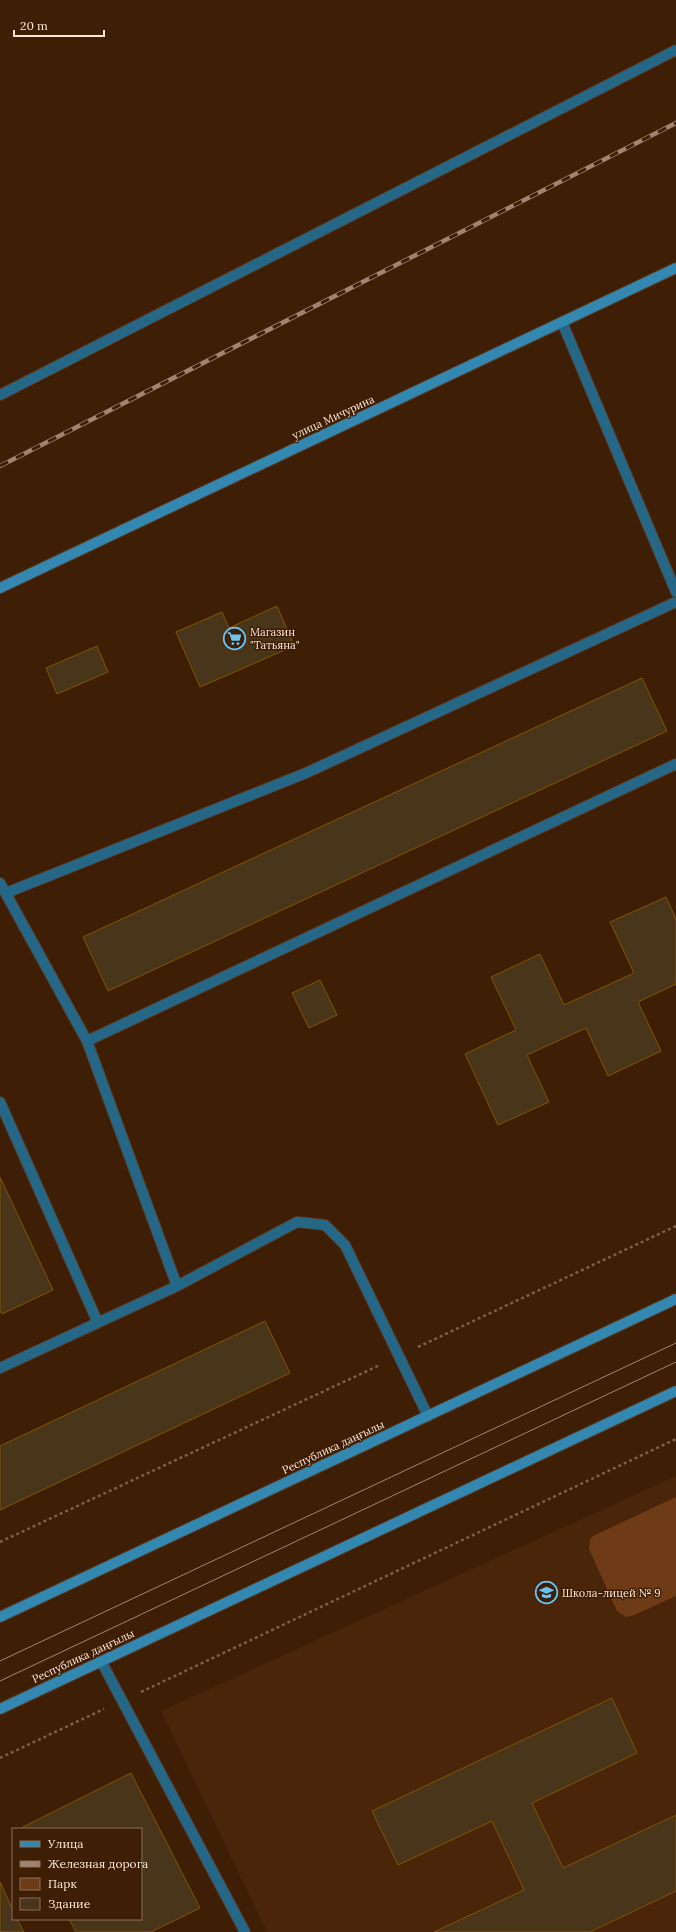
<svg xmlns="http://www.w3.org/2000/svg" width="676" height="1932" font-family="Lora,serif">
	<style>
		.built { fill: #4a2509 }
		.green { fill: #6e3b16 }
		.building { fill: #493519; stroke: #815400 }
		.lines { fill: none; stroke-linecap: round; stroke-linejoin: round }
		.lane-casing { stroke: #593a23; stroke-width: 12 }
		.street-casing { stroke: #593a23; stroke-width: 12 }
		.secondary-casing { stroke: #593a23; stroke-width: 12 }
		.path { stroke: #7c5f4a; stroke-width: 2.5; stroke-dasharray: 3 3; stroke-linecap: butt }
		.lane { stroke: #246787; stroke-width: 10 }
		.street { stroke: #246787; stroke-width: 10 }
		.secondary { stroke: #3388b1; stroke-width: 10 }
		.tram { stroke: #a08471; stroke-width: 1 }
		.rail-casing { stroke: #a08471; stroke-width: 4.5 }
		.rail { stroke: #3e1e05; stroke-width: 3; stroke-dasharray: 9; stroke-linecap: butt }
		.labels { text-anchor: middle; stroke-width: 3; stroke-linejoin: round; paint-order: stroke }
		.street-label { font-size: 11px; fill: #fde6d9; stroke: #3e1e05 }
		.poi-label { font-size: 11px; fill: #fde6d9; stroke: #3e1e05; text-anchor: start }
	</style>
	<rect width="100%" height="100%" fill="#3e1e05"/>
	<!-- built -->
	<path class="built" d="M676,1476v456h-409l-106,-221z"/>
	<!-- green -->
	<path class="green" d="M676,1497v99l-44,20 -6,1 -9,-6 -28,-62 1,-10 5,-4z"/>
	<!-- building -->
	<path class="building" d="M277,606l17,40 -94,41 -24,-55 46,-20 7,16z
		M97,646l11,26 -51,22 -11,-26z
		M642,678l25,53 -559,260 -25,-54z
		M666,897l10,22v65l-38,18 23,49 -53,25 -22,-48 -59,27 22,47 -51,23 -33,-71 51,-24 -25,-53 49,-23 24,51 70,-32 -24,-51z
		M320,980l17,35 -28,13 -17,-35z
		M0,1177l53,113 -51,24 -2,-3z
		M265,1321l25,52 -290,137v-64z
		M612,1698l25,55 -105,50 31,65 113,-53v76l-86,41h-156l90,-42 -32,-69 -94,44 -26,-54z
		M131,1773l69,135 -49,24h-75l-7,-13h72v-90h-117l-1,-2z
		M0,1882l13,28v9h4l7,13h-24z"/>
	<g class="lines">
		<defs>
			<path id="lane" d="M562,322l114,270
				M0,883l87,158 90,245
				M6,893l300,-120 370,-171
				M87,1041l589,-277
				M0,1102l98,221
				M0,1368l177,-82 120,-64 28,3 20,20 83,171
				M101,1661l144,271"/>
			<path id="street" d="M0,395l676,-345"/>
			<path id="secondary" d="M0,588l676,-320
				M0,1617l676,-318
				M0,1709l676,-318"/>
		</defs>
		<!-- lane casing -->
		<use href="#lane" class="lane-casing"/>
		<!-- street casing -->
		<use href="#street" class="street-casing"/>
		<!-- secondary casing -->
		<use href="#secondary" class="secondary-casing"/>
		<!-- path -->
		<path class="path" d="M418,1347l258,-121
			M0,1542l380,-177
			M141,1692l535,-253
			M0,1758l104,-49"/>
		<!-- lane -->
		<use href="#lane" class="lane"/>
		<!-- street -->
		<use href="#street" class="street"/>
		<!-- secondary -->
		<use href="#secondary" class="secondary"/>
		<!-- tram -->
		<path class="tram" d="M0,1661l676,-318
			M0,1681l676,-319"/>
		<defs>
			<path id="rail" d="M0,466l676,-343"/>
		</defs>
		<!-- rail casing -->
		<use href="#rail" class="rail-casing"/>
		<!-- rail -->
		<use href="#rail" class="rail"/>
	</g>
	<!-- icons -->
	<defs>
		<symbol id="supermarket-ring" viewBox="-11 -11 22 22"><circle r="9.5" fill="#3e1e05" stroke="#6bc3f2" stroke-width="1.5"/><path d="M-6-5.5h2.5l.6 2H6L4.5 2H-2.5L-4.4-4H-6ZM-1.5 3.2a1.3 1.3 0 1 0 .1 0ZM3 3.2a1.3 1.3 0 1 0 .1 0Z" fill="#6bc3f2"/></symbol>
		<symbol id="school-ring" viewBox="-11 -11 22 22"><circle r="9.5" fill="#3e1e05" stroke="#6bc3f2" stroke-width="1.5"/><path d="M0-5L7-2L0 1L-7-2ZM-4 1L0 2.5L4 1V4Q0 6-4 4Z" fill="#6bc3f2"/></symbol>
	</defs>
	<g fill-rule="evenodd">
		<use href="#supermarket-ring" x="222" y="626" width="25" height="25"/>
		<use href="#school-ring" x="534" y="1580" width="25" height="25"/>
	</g>
	<g class="labels">
		<!-- street labels -->
		<g class="street-label">
			<text transform="translate(333 417) rotate(-25)" y="4">улица Мичурина</text>
			<text transform="translate(333 1447) rotate(-25)" y="4">Республика даңғылы</text>
			<text transform="translate(83 1656) rotate(-25)" y="4">Республика даңғылы</text>
		</g>
		<!-- poi labels -->
		<g class="poi-label">
			<text x="250" y="636">Магазин<tspan x="250" dy="13">"Татьяна"</tspan></text>
			<text x="562" y="1597">Школа-лицей № 9</text>
		</g>
	</g>
	<!-- legend -->
	<rect x="12" y="1828" width="130" height="92" fill="#3e1e05" stroke="#8a6e5a"/>
	<rect x="20" y="1841" width="20" height="6" fill="#3388b1" stroke="#8a6e5a"/>
	<text x="48" y="1848" font-size="12" fill="#fde6d9">Улица</text>
	<rect x="20" y="1861" width="20" height="6" fill="#a08471" stroke="#8a6e5a"/>
	<text x="48" y="1868" font-size="12" fill="#fde6d9">Железная дорога</text>
	<rect x="20" y="1878" width="20" height="12" fill="#6e3b16" stroke="#8a6e5a"/>
	<text x="48" y="1888" font-size="12" fill="#fde6d9">Парк</text>
	<rect x="20" y="1898" width="20" height="12" fill="#493519" stroke="#8a6e5a"/>
	<text x="48" y="1908" font-size="12" fill="#fde6d9">Здание</text>
	<!-- scale -->
	<path d="M14 30v6h90v-6" fill="none" stroke="#fde6d9" stroke-width="2"/>
	<text x="20" y="30" font-size="12" fill="#fde6d9" stroke="#3e1e05" stroke-width="3" paint-order="stroke">20 m</text>
</svg>
